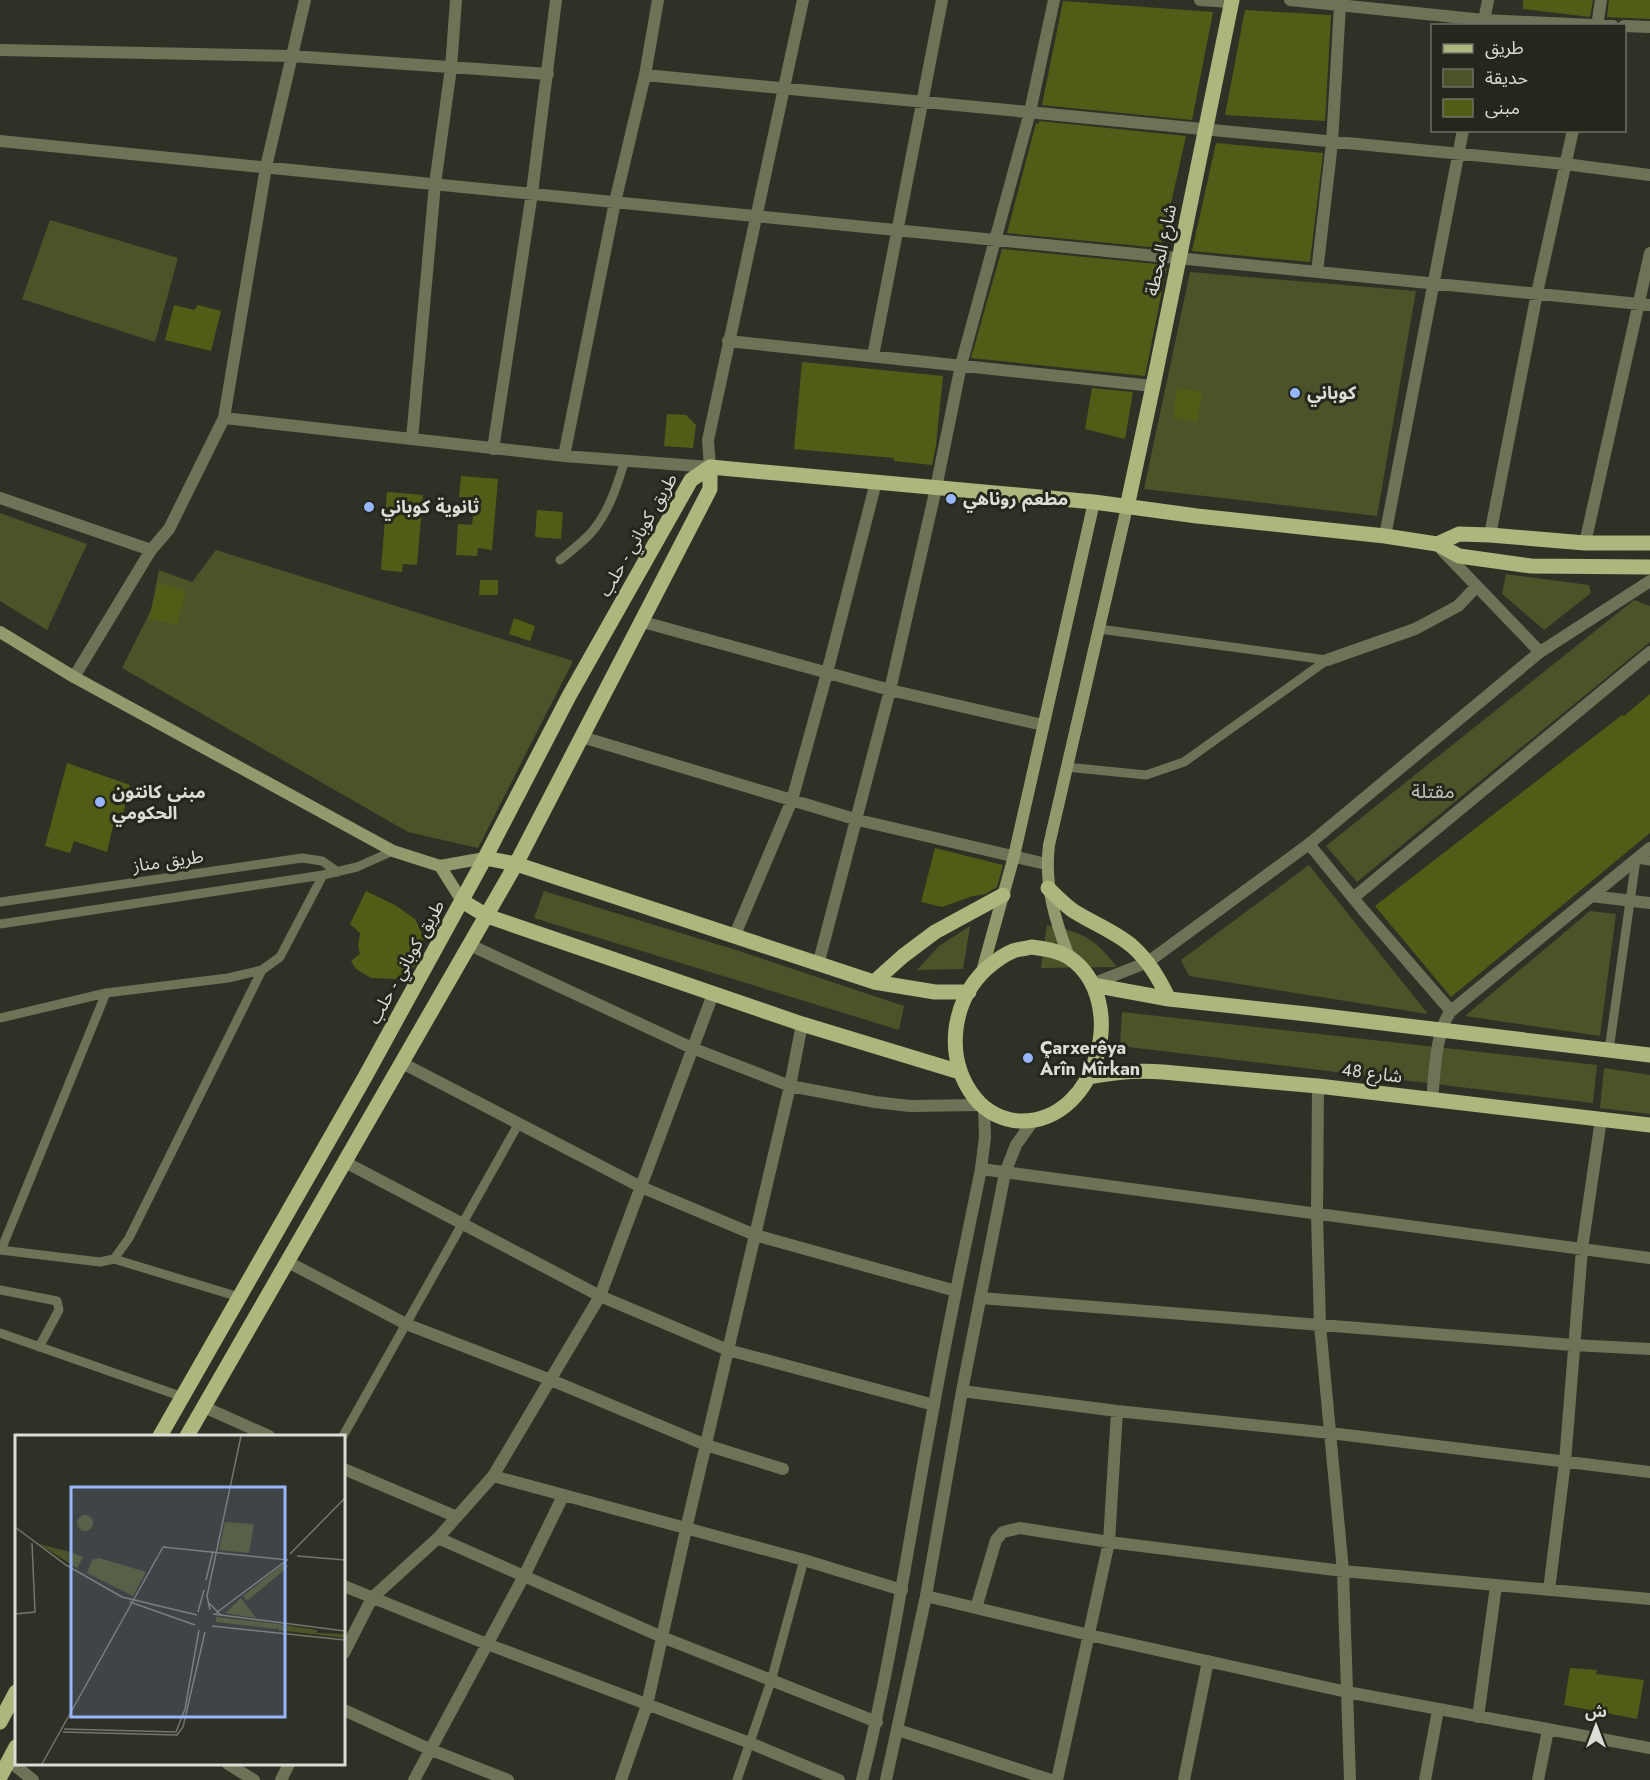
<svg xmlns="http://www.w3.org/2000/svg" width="1650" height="1780" font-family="Jost,'Noto Sans Arabic',sans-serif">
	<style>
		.green { fill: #4c5329 }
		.building { fill: #535c16 }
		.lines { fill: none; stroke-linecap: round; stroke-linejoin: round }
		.service { stroke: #6e7358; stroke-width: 9 }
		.minor { stroke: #6e7358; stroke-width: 12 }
		.tertiary { stroke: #6e7358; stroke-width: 12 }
		.secondary { stroke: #91996d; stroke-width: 12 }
		.primary { stroke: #acb67d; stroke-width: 15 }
		.poi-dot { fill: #98b6fd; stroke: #25271c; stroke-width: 2 }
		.labels { text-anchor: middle; stroke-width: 6; stroke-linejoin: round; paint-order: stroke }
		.street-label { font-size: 18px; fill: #dbddd6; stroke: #25271c }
		.poi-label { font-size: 18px; font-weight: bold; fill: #dbddd6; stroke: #25271c; text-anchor: start }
		.neighbourhood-label { font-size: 20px; fill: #bdc0b2; stroke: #25271c }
		.inset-road { fill: none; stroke: #74766c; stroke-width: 1.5 }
		.view { fill: #98b6fd; fill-opacity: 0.15; stroke: #98b6fd; stroke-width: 3 }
		.inset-edge { fill: none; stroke: #dbddd6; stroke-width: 3 }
	</style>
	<rect width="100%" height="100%" fill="#2f3126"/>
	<!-- green -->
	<path class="green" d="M50,220l128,38 -23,84 -133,-43z
		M1190,272l226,19 -39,225 -233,-27z
		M0,513l87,31 -40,86 -47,-29z
		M216,550l357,111 -95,187 -70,-16 -286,-164 29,-58 8,-40 33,12z
		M1506,574l83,11 2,8 -47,37 -42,-36z
		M1634,600l16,6v36l-293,240 -31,-36z
		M1309,865l119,149 -239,-38 -8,-16z
		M544,891l192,59 168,56 -5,24 -365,-112z
		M1590,911l26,3 -16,122 -135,-20z
		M1047,925c36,8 47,12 70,42l-76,1z
		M970,926l-7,43 -46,1 22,-24z
		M1122,1012l475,53 -4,38 -473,-57z
		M1604,1068l46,7v39l-50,-6z"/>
	<!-- building -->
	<path class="building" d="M1523,0h70l-3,17 -67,-8z
		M1609,0h41v19l-43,-2z
		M1063,1l150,11 -21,108 -150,-15z
		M1245,10l86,5 -6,106 -100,-6z
		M1039,121l147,15 -25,112 -154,-15 29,-110 3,1z
		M1216,143l107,10 -13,109 -118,-11z
		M1002,249l165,16 -22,111 -174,-18z
		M174,305l20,5 4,-5 23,6 -10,40 -46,-11z
		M802,362l141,14 -7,69 -4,20 -38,-4v-3l-100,-9z
		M1092,388l41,4 -8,47 -40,-10z
		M1177,388l25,4 -5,30 -24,-4z
		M667,414l19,1 10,10 -3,23 -29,-2z
		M461,476l37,3 -6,71 -14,-2 -1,8 -21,-1 2,-31 14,1 3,-27 -16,-1z
		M387,492l36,3 -6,70 -14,-1 -1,8 -21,-2z
		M537,510l26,2 -2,27 -26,-2z
		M480,580h18v15h-19z
		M158,583l28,7 -9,35 -28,-7z
		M514,618l21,8 -5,15 -21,-7z
		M1650,694v139l-199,164 -76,-91 247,-191 2,1z
		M67,763l63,22 -10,41h-7l-6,26 -33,-11 -4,12 -25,-7z
		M935,848l68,17 -6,22 -12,7 -12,2 -31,11 -21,-5z
		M366,891l29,14 20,14 9,19 -3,16 -7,13 -18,12 -25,-1 -15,-9 -5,-8 9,-7 -2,-8 2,-13 -10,-9z
		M1570,1668l27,2 -1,4 48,6 -7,39 -73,-14z"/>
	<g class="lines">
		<!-- service -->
		<path class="service" d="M560,560c10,-8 20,-16 29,-25 19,-20 28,-49 36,-75
			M1066,767l80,8 38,-13 143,-102 -228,-31
			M0,902l302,-44 20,3 16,11
			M0,924l323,-49 34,-8 36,-16
			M0,1018l106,-25 122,-15 34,-8 18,-13 43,-82
			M1609,1050l27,-191 14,2
			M0,1250l100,12 14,-3 15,-21 133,-268
			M1,1250l105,-257
			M114,1259l125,38
			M0,1290l57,11 2,9 -20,37
			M0,1333l183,64
			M343,1436l176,-313
			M737,1780l34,-99 33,-121"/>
		<!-- minor -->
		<path class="minor" d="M1200,0l31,2
			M1290,0l194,20 129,6
			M1483,26l5,-26
			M1597,26l4,-26
			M1624,26l26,1
			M0,50l291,6 257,18
			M645,75l920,89 85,11
			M0,141l1650,164
			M1317,272l15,-129 8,-138
			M728,341l425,45
			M873,356l69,-356
			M224,418l340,38 146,11 -2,-27 95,-440
			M412,439l23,-255 16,-116 5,-68
			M493,449l39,-256 24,-193
			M564,456l51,-254 30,-127 13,-75
			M0,498l151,52 18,-21 55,-111 42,-251 39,-167
			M1490,535l47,-242 36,-163
			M1385,536l78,-406
			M1585,543l65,-290
			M1442,550l98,102
			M643,622l247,68 153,35
			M1327,660l88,-31 43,-23 19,-20
			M74,677l77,-127
			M582,737l276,83 188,44
			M1309,844l54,66 88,101
			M1591,896l59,7
			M1353,898l297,-246
			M734,937l58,-137 35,-127 49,-191
			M470,945l222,103 98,38 85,16 35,4 71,-1
			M818,965l72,-275 46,-202 25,-123 69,-253 24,-112
			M402,1063l239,124 114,48 201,56
			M1318,1086l-1,129 3,110 23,246 7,209
			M1432,1099c3,-26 3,-67 19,-88l199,-163
			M345,1162l255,134 128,54 206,55
			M981,1169l669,89
			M288,1262l118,62 145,56 155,65 77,24
			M980,1298l593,47 77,4
			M962,1391l155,20 213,22 320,39
			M204,1407l65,29
			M344,1469l113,48
			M493,1476l311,84 98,30
			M438,1538l224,99 215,85
			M344,1586l143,58 263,99 89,37
			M1549,1590l16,-128 17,-213 19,-130
			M926,1596l163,39 258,57 303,56
			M976,1608l20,-68 7,-8 17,-4 89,14 234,29 307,28
			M344,1653l28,-55 66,-60 55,-62 107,-180 113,-302
			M344,1710l85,39 79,31
			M1478,1717l18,-131
			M898,1730l153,50
			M9,1761l24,19
			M228,1764l26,16
			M281,1780l8,-16
			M414,1780l110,-204 39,-80
			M621,1780l26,-75 39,-176 104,-443 12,-62
			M1057,1780l52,-238 8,-131
			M1184,1780l24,-119
			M1425,1780l13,-70
			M1538,1780l10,-50"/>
		<!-- tertiary -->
		<path class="tertiary" d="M1092,984l56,-22 161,-118 231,-192 110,-71
			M862,1780c31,-124 48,-250 72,-375 14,-79 31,-157 47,-236l4,-32 -1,-30
			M886,1780l40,-184 36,-205 43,-218 11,-28 17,-24"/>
		<!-- secondary -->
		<path class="secondary" d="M0,632l74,45 319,174 47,15 45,-8
			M440,866l22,35
			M1069,957c-14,-37 -25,-72 -20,-112l78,-338
			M981,975l33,-119 80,-354"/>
		<!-- primary -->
		<path class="primary" d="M710,467l384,35 103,14 188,20 52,8 22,12 72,10 119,1
			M1127,507l26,-121 79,-386
			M1437,544l22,-10 31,1 95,8h65
			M485,858l31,6 358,118 61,10h34
			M1048,888c8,8 15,15 24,22 20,13 42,21 60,36 17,15 27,33 37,53
			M462,901l25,15 315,108 158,48
			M1031,947c13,2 27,3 39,11 60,42 28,163 -48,163 -18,0 -36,-9 -47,-23 -31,-39 -24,-96 11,-129 8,-7 17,-14 27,-18 5,-2 12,-2 18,-4z
			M874,982l29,-26 32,-24 68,-37
			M1093,985l76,14 138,15 343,41
			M1089,1077c25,-5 48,-7 74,-5l155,14 332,39
			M160,1436l205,-359 120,-219 84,-162 122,-216 19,-13
			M187,1436l329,-572 194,-375v-22
			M0,1722l16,-30
			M0,1777l16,-30"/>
	</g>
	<!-- markers -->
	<g class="poi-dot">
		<circle cx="1295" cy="393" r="6"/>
		<circle cx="951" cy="499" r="6"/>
		<circle cx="369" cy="507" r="6"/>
		<circle cx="100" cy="802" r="6"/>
		<circle cx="1028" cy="1058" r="6"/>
	</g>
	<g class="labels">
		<!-- street labels -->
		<g class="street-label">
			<text transform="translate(1161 250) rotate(-78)" y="6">شارع المحطة</text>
			<text transform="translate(638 535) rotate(-60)" y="6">طريق كوباني - حلب</text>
			<text transform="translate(168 861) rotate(-8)" y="6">طريق مناز</text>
			<text transform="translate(406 962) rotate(-61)" y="6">طريق كوباني - حلب</text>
			<text transform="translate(1372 1073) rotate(7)" y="6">48 شارع</text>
		</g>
		<!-- poi labels -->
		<g class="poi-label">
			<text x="1307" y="399">كوباني</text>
			<text x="963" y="505">مطعم روناهي</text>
			<text x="381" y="513">ثانوية كوباني</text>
			<text x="112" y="798">مبنى كانتون<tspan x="112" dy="21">الحكومي</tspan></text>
			<text x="1040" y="1054">Çarxerêya<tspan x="1040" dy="21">Arîn Mîrkan</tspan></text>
		</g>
		<!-- neighbourhood labels -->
		<g class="neighbourhood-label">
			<text x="1433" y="798">مقتلة</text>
		</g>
	</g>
	<!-- overview -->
	<g transform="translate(15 1435)">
		<rect width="330" height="330" fill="#2f3126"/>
		<path d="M62 88a8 8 0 1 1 16 0a8 8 0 1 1-16 0ZM210,87l29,2 -5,29 -30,-3zM24,109l31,8 13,5 -6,11zM84,123l47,14 -13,24 -46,-23 5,-13zM268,129l6,2 -42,35 -4,-5zM226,163l15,20 -31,-5zM201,182l62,7 39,6v3l28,1v4l-67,-8v-5l-1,4 -61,-7z" fill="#4c5329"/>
		<path class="inset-road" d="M0,92l51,38 56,32 75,18M148,112l125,13M275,119l55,-56M282,121l48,4M191,145l7,-29M115,167l65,23M193,167l14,14M195,175l-3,-14 34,-160M183,177l6,-22M201,178l71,-53M0,179l20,-2 -3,-69M198,179l132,17M197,191l133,14M49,294l112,3 9,-23 14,-79M48,297l114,3 6,-8 22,-95M27,329l121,-217"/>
		<path class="view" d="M56,52h214v230h-214z"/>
		<rect width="330" height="330" class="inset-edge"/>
	</g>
	<!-- legend -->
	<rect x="1431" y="24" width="195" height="108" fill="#25271c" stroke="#6e7066" stroke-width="1.5"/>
	<rect x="1443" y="44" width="30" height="9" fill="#acb67d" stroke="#6e7066" stroke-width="1.5"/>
	<text x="1485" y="54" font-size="18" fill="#dbddd6">طريق</text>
	<rect x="1443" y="69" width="30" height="18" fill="#4c5329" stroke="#6e7066" stroke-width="1.5"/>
	<text x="1485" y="84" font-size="18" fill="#dbddd6">حديقة</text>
	<rect x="1443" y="99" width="30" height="18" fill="#535c16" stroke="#6e7066" stroke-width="1.5"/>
	<text x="1485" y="114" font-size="18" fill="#dbddd6">مبنى</text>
	<!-- north arrow -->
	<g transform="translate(1596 1726)" stroke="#25271c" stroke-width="4.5" paint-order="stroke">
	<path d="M0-4.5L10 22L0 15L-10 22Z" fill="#dbddd6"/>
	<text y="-9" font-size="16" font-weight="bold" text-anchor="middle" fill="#dbddd6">ش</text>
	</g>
</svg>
